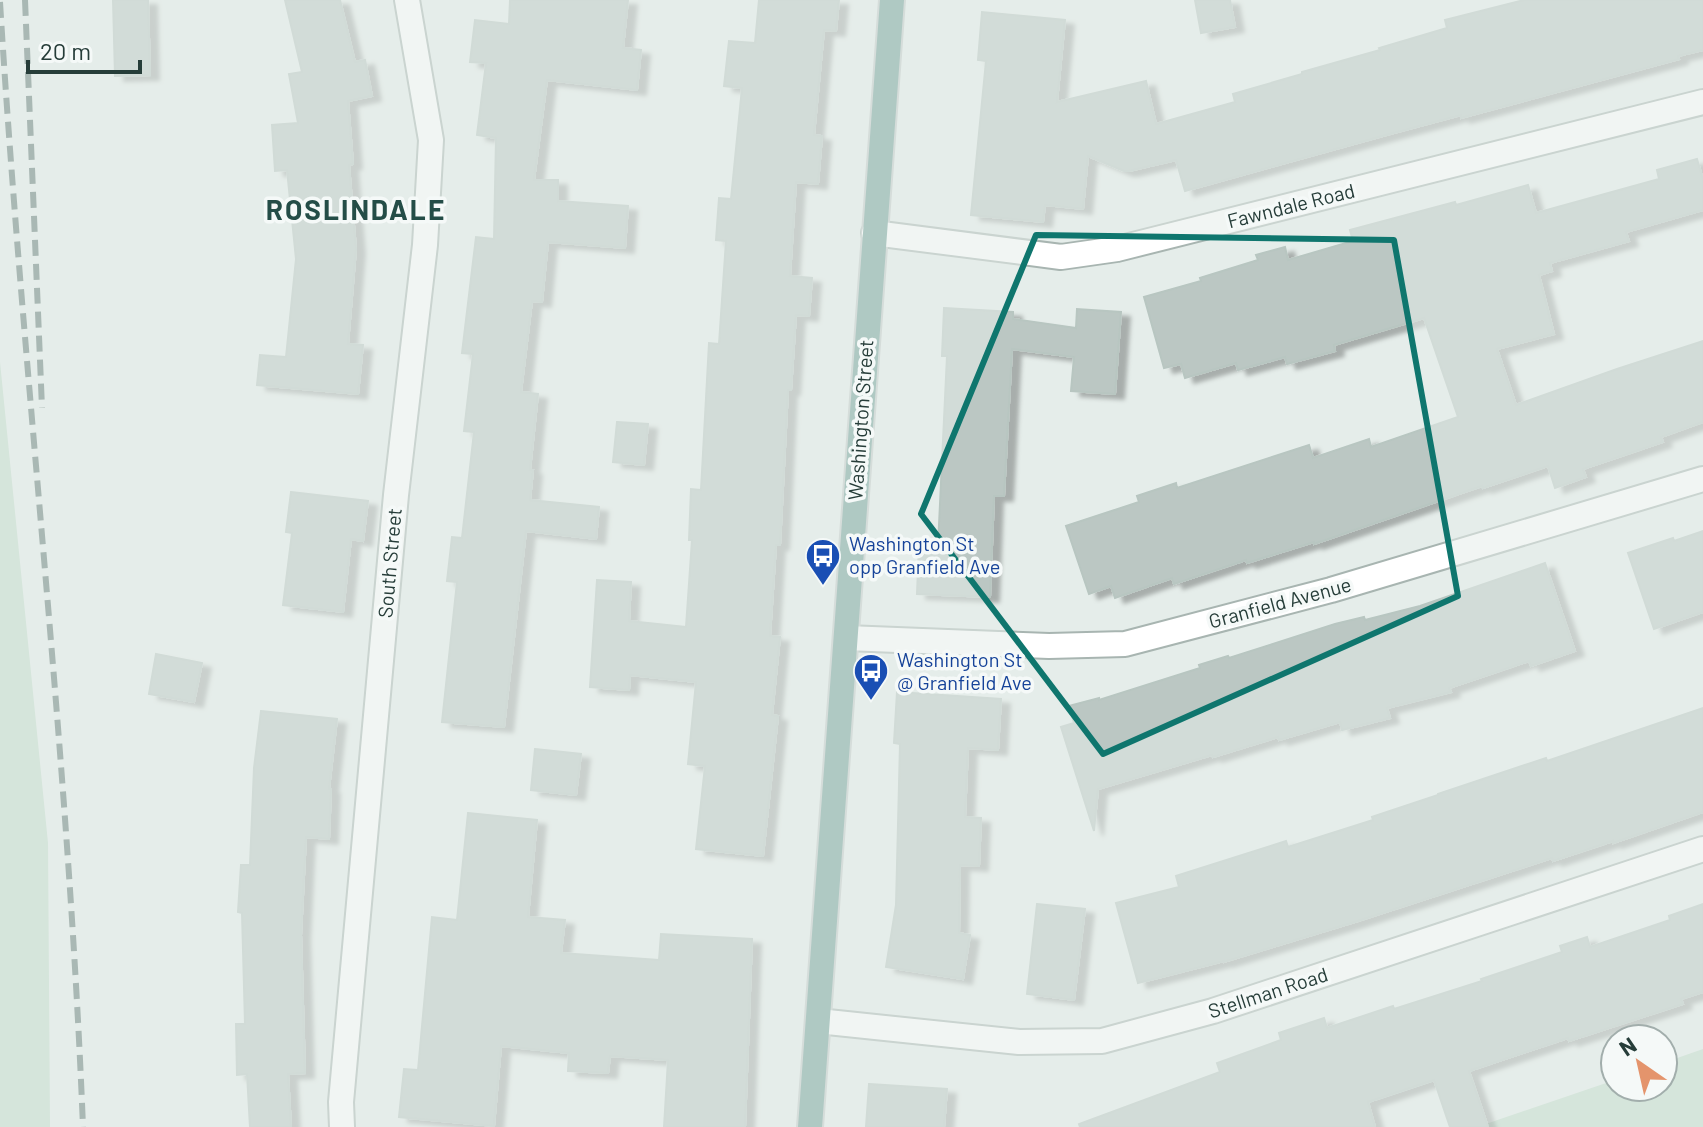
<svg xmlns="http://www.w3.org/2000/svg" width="1703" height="1127" font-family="Barlow,sans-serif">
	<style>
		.green { fill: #c0dbca }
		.building { fill: #bbc7c3; stroke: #b8c6c1; stroke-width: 2; filter: url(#shadow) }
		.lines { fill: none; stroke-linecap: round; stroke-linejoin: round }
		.minor-casing { stroke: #a8b5b1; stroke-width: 28 }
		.major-casing { stroke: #c2c9c8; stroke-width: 28 }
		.minor { stroke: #fff; stroke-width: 24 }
		.major { stroke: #6e9d96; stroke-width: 24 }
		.rail { stroke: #617874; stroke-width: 6; stroke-dasharray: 16 8; stroke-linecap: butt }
		.marked { fill: none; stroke: #0f766e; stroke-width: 6; stroke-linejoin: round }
		.labels { text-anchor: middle; stroke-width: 7; stroke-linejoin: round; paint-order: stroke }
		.street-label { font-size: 20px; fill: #263d39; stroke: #f5f9f8 }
		.transit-label { font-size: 20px; fill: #164399; stroke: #f5f9f8; text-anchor: start }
		.district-label { font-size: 28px; font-weight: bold; letter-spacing: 2px; fill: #244d47; stroke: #f5f9f8 }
	</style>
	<defs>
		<filter id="shadow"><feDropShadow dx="9" dy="5" stdDeviation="2" flood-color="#0004"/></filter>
	</defs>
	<rect width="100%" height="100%" fill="#e5edea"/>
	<!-- green -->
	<path class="green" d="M0,362l48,481 2,284h-50z
		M1703,1049v78h-226l138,-47v7h48v-24z"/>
	<!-- building -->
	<path class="building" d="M113,0h35l2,75 -35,1z
		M285,0h55l15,62 10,-2 7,36 -24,5 5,63 -4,1 7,84 -8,95 15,1 -5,49 -101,-9 3,-30 26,2 10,-98 -9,-89 -12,1 -3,-46 26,-2 -9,-49 13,-2z
		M510,0h118l-5,48 18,2 -4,40 -90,-10 -13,100h24v21l70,5 -3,42 -77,-6 -6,60 -10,-1 -11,91 17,2 -8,76h3l-3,30 69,7 -3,32 -70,-8 -22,196 -62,-5 15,-140 -10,-1 5,-44 10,1 12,-106 -10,-1 9,-77 -11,-1 14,-116 18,2 2,-101 -19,-3 9,-72 -16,-1 5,-42 34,4z
		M759,0h80l-3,31 -12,-1 -10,105 8,1 -4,48 -22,-2 -6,94 22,2 -3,38 -13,-1 -5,75h-3l-8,155h-4l-6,91 10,1 -8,78 6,1 -15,140 -67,-7 9,-83 -17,-2 8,-82 -66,-7 -1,15 -39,-3 7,-107 34,2 -2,39 57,6 6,-87h-3l2,-51 10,1 8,-147 10,1 7,-103 -10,-1 3,-42 12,1 11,-111 -18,-2 5,-45 26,2z
		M1195,0h35l5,27 -34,6z
		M1524,0h179v50l-25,6 1,3 -218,59v-3l-71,19 -205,57 -9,-31 -47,11h-5l-36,-15 -5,53 -38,-4 -2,17 -72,-7 15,-154 -8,-1 4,-48 83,8 -8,82 89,-21 10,43 79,-22 -2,-8 69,-20v-2l78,-22 -1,-2 68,-20 -2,-8z
		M1697,159l6,21v30l-77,22 3,9 -79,22 2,8 -13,4 15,59 -57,15 19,56 101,-36 86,-28v81l-42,15 2,5 -80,27 3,8 -31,11 -7,-22 -65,22 -1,-2 -168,58v-2l-67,21 -1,-3 -72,24 -2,-6 -57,20 -4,-12 -22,8 -23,-68 73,-24 -2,-6 39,-13 1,5 132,-43 4,13 56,-19 2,8 87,-30 -34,-99 -90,27 1,6 -48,13 -2,-7 -47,13 -2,-7 -51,15 -4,-14 -17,4 -20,-71 57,-16 -1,-3 58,-18 -2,-5 29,-8 3,13 65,-19 -3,-11 105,-28 1,3 72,-20 8,28 123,-34 -2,-9z
		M944,308l69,4v7l63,9 1,-19 44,3 -6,82 -44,-3 3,-34 -62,-8 -8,147h-10l-4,101 -73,-3 2,-49 19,1 9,-190h-5z
		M617,422l31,2 -4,41 -31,-3z
		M291,492l77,9 -5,40 -12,-2 -8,73 -60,-7 9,-72 -6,-1z
		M1703,531v81l-49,17 -26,-76 45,-15 1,3z
		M1545,563l30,88 -44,15 -2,-5 -80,27 2,4 -64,16 3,10 -48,12 -2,-8 -61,18 -1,-3 -65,20 -1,-2 -114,34 -4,42 -33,-104 13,-4 -5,-17 30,-8v2l101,-32 -1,-3 29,-9 1,2 106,-34 29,-7 1,3 55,-14z
		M156,654l46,9 -8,39 -45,-8z
		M897,692l104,7 -3,51 -30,-2 -3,69 16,1 -2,48 -19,-1 -1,68 11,2 -7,44 -77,-12 10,-62 4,-161 -6,-1z
		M1703,708v104l-90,31v-2l-60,20 -1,-3 -194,63 -134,41v-1l-86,22 -22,-80 63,-16 -3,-11 110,-35 2,6 85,-27 -1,-3 66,-22v-1l108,-36 1,3z
		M261,711l76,8 -8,70h2l-2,50 -23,-2 -5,98 4,138 -17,1 3,53h-41l-3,-53 -10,1 -1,-51h9l-3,-111 -4,-1 3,-47h9l4,-97z
		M535,749l46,5 -5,41 -45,-5z
		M468,813l69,7 -9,97 37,3 -4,33 98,7 2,-26 91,5 -7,188h-81l4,-67 -58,-4 -2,17 -40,-2 1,-18 -68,-7 -7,80 -95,-9 5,-48 14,1 14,-153 25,3z
		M1037,904l48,5 -11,91 -47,-6z
		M1703,904v88l-22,7 2,5 -114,37 -1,-3 -99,33 19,56h-38l-16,-47 -66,22 7,25h-295l-1,-3 141,-52 -3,-9 64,-23 -2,-7 45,-15 3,10 66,-22 1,3 88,-28 -1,-2 81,-27 -2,-6 27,-9 3,10 80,-27 -1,-4z
		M869,1084l78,5 -3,38h-78z"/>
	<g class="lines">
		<defs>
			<path id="minor" d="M874,233l187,24 56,-8 586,-147
				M846,638l203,8 76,-2 206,-54 372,-111
				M818,1021l201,21 83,-1 111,-30 490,-162
				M342,1127l-1,-25 55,-607 29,-250 6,-105 -24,-140"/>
			<path id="major" d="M810,1127l82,-1127"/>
		</defs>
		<!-- minor casing -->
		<use href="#minor" class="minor-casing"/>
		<!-- major casing -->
		<use href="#major" class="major-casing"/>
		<!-- minor -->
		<use href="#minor" class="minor"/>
		<!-- major -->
		<use href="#major" class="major"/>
		<!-- rail -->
		<path class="rail" d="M25,0l17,408
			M0,2c23,376 68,749 83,1125"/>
	</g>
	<!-- marked area -->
	<path d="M0 0H1703V1127H0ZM1036,235l358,5 64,356 -355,158 -182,-240z" fill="#e5edea" fill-opacity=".55" fill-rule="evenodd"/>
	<path class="marked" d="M1036,235l358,5 64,356 -355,158 -182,-240z"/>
	<!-- icons -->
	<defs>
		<symbol id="bus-pin" viewBox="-11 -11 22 30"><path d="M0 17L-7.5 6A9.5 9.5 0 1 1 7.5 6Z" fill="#1a4fb4" stroke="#f5f9f8"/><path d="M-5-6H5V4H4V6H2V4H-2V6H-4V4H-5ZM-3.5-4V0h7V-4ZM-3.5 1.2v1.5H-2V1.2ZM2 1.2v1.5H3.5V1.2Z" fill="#fff"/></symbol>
	</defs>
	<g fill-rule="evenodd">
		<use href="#bus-pin" x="803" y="536" width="40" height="54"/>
		<use href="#bus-pin" x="851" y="651" width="40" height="54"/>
	</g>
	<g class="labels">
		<!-- street labels -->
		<g class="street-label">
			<text transform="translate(1291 206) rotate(-14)" y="7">Fawndale Road</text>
			<text transform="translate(861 420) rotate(-86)" y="7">Washington Street</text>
			<text transform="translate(390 563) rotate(-85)" y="7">South Street</text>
			<text transform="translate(1280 603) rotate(-15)" y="7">Granfield Avenue</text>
			<text transform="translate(1268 993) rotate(-18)" y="7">Stellman Road</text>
		</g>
		<!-- transit labels -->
		<g class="transit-label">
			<text x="849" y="551">Washington St<tspan x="849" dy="23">opp Granfield Ave</tspan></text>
			<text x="897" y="667">Washington St<tspan x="897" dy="23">@ Granfield Ave</tspan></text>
		</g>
		<!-- district labels -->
		<g class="district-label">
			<text x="356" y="220">ROSLINDALE</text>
		</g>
	</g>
	<!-- north arrow -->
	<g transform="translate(1639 1063) rotate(326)"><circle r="38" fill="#f5f9f8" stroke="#a2aeac" stroke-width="2"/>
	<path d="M0-6L14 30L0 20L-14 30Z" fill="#e4946c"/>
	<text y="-12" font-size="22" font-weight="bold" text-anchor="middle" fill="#263d39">N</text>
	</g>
	<!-- scale -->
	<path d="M28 60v12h112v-12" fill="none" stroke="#263d39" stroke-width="4"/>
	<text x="40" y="60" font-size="24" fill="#263d39" stroke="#f5f9f8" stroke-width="6" paint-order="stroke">20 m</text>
</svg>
